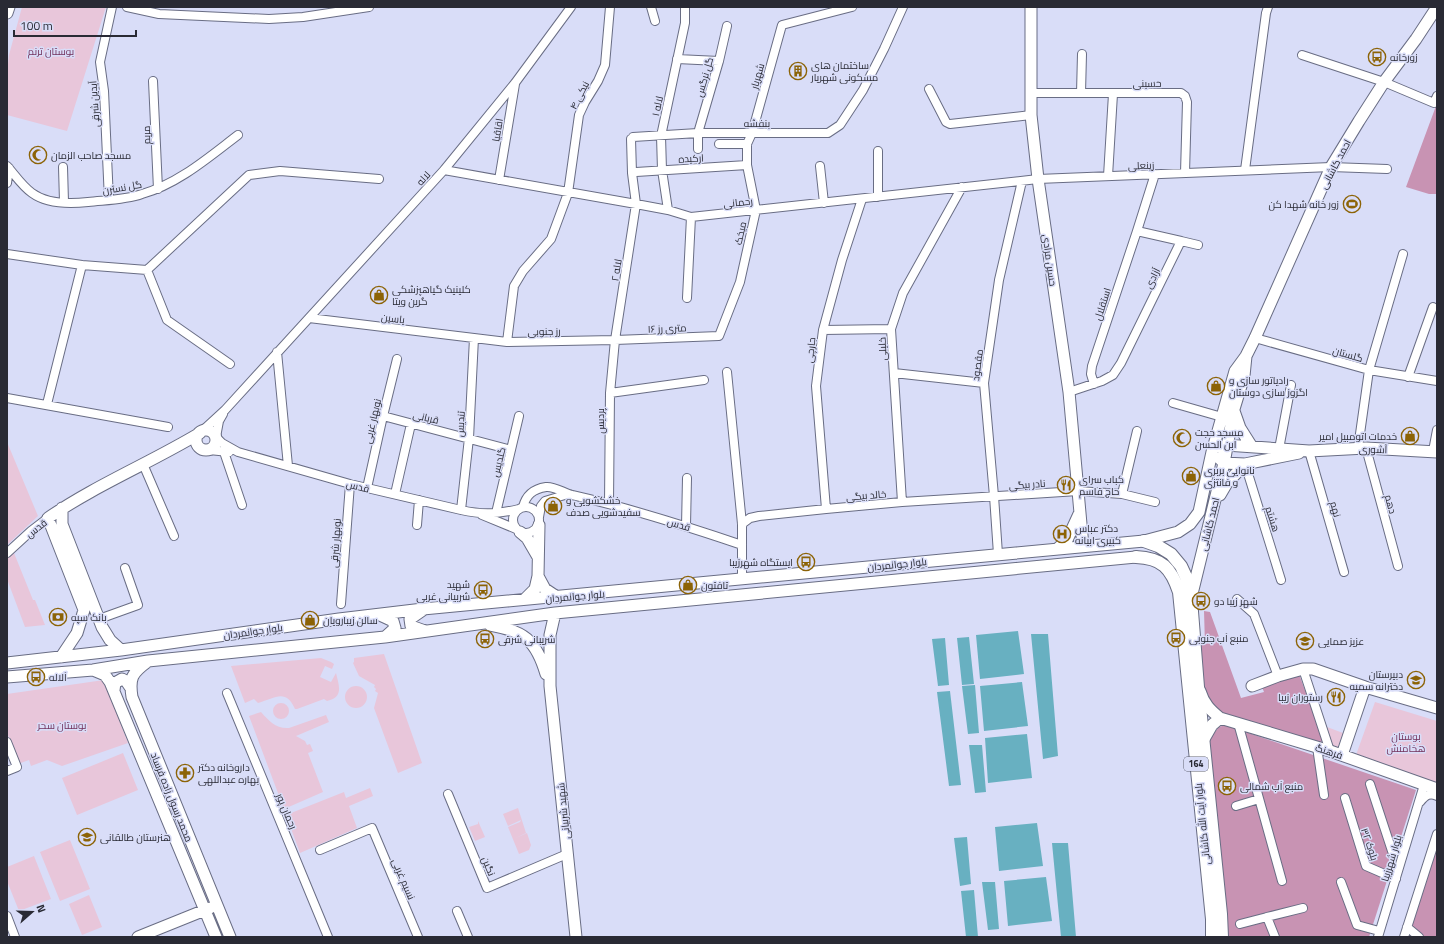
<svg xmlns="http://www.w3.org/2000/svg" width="1444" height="944" font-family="'Titillium Web',Cairo,sans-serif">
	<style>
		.green { fill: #e8c6da }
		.forest { fill: #c893b3 }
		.water { fill: #68b0c1 }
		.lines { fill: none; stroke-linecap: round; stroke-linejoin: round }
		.street-casing { stroke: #696d84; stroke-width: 10 }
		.secondary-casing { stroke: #696d84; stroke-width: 13 }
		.primary-casing { stroke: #696d84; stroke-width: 14 }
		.street { stroke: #fff; stroke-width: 8 }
		.secondary { stroke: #fff; stroke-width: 11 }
		.primary { stroke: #fff; stroke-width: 12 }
		.labels { text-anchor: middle; stroke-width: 3; stroke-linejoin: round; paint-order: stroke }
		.shield { fill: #d9ddf8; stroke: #5e606f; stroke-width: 1 }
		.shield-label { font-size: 9px; font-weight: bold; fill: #292a34 }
		.park-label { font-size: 10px; fill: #71305a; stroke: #d9ddf8 }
		.poi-label { font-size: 10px; fill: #292a34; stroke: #d9ddf8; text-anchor: start }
		.street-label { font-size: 10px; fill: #292a34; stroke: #d9ddf8 }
	</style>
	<rect width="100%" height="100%" fill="#d9ddf8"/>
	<!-- green -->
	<path class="green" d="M22,7h84l-39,124 -60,-16v-42l2,-18z
		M7,442l31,74 -31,29z
		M14,553l19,47h2l10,25 -20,2 -18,-48v-21z
		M384,654l38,109 -24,10 -24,-65 4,-15 -3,-2 1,-2 -2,-2 1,-2 -16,-9 -6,-13 1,-1v-4z
		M321,658l10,4 3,2 -2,5 -7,-3 -5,11 11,5 5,-9c3,13 8,24 -9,28l-3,-2 -27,10h-2c-9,-21 -20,-11 -37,-6l-4,-4 -9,4 -14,-37z
		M104,680l24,63 -66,23 -15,-6 -16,6 -2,-6 -11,4 -11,-32v-38z
		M345 697a11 11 0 1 1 22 0a11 11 0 1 1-22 0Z
		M1375,702l62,19v62l-81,-28z
		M273 711a8 8 0 1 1 16 0a8 8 0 1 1-16 0Z
		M261,712c8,9 15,17 28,16l37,-13 3,7 -33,14 9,5 2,4 3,-1 3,7 -5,2 15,39 -39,17 -35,-93z
		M1327,727l16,6 -5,14 -5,-1z
		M123,753l15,37 -61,25 -15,-37z
		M370,788l3,8 -24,10 8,22 -57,25 -14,-38 58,-23 2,6z
		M518,808l8,25 -10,5 11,-5 4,12 -2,5 -10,4 -11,-27 12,-5 1,-2 -13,6 -5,-12z
		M478,821l7,16 -10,4 -6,-14 9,-3z
		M70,840l20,49 -30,12 -20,-49z
		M34,856l17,43 -32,12 -12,-30v-14z
		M89,895l13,32 -20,8 -13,-31z"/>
	<!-- forest -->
	<path class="forest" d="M1436,106l1,1v87h-8l-23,-7z
		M1204,611l6,1 31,86 23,-6 -2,-5 37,-13 24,66 -3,4 -100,-31 -15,-17 -6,-51h6z
		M1225,725l191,65 -47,147h-143l-18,-197 11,-13z
		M1437,841v96h-32z"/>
	<!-- water -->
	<path class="water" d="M1018,631l6,43 -44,5 -4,-44z
		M1031,634h17l10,122 -15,3z
		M969,637l5,47 -12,1 -5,-47z
		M945,638l4,47 -11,1 -6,-47z
		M1022,682l6,44 -44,5 -4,-45z
		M975,685l4,48 -11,1 -6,-48z
		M950,691l11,94 -12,1 -12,-94z
		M1027,734l5,44 -44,5 -3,-45z
		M969,745h13l4,47 -11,1z
		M1037,823l6,43 -44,5 -4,-44z
		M967,837l4,47 -11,2 -6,-48z
		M1052,843h16l8,94h-15z
		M1046,877l6,44 -44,5 -4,-45z
		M982,882h13l4,47 -11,1z
		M974,890l4,47h-12l-5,-46z"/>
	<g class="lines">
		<defs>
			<path id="street" d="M127,7l32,7 110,5 34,-2 66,-10
				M651,7l4,14
				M1302,55l82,27 50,21 3,-7
				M677,59l42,2
				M153,81l5,108
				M929,89l17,33 4,2 81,-9
				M1031,93h150l4,3 2,6 -2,71
				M1081,93l1,-39
				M633,137l65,-4h130l12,-8 23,-35 21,-41 19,-42
				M719,144h28
				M698,149v-16l21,-72 8,-35
				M878,151v46
				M7,166c8,9 15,20 25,27 15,11 38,11 56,9 18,-2 37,-2 54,-8 36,-10 67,-37 96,-59
				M820,166l4,37
				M63,167l1,35
				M444,170l192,34 32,6 23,7 347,-38 293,-12 56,2
				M1245,170l21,-157 2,-6
				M636,172l111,-7
				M1108,176l5,-82
				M499,180l16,-96
				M7,183l2,-15
				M109,200l-5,-109 -4,-29 12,-55
				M668,210l-6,-40 -1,-34 24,-113v-16
				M1181,241l17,4
				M7,254l75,11 65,5 20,50 63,44
				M147,270l102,-95 31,-4 99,8
				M687,298l4,-81
				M309,318l198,24 108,-2 104,-4 21,-54 16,-72 -9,-45v-21l5,-11 30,-108 70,-18
				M823,330l68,-1
				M1255,338l114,32 68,11
				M507,342l7,-56 9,-15 28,-32 17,-46 11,-78 6,-13 13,-21 7,-16 5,-58
				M277,352l11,114
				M727,372l15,152v56
				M894,373l90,10
				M1408,377l25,-70
				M1094,384l-3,-10 1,-8 45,-135
				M1069,392l33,-11 11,-6 8,-12 60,-122 -44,-10 18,-57
				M610,393l94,-13
				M7,398l161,29
				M1173,403l49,14
				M47,404l35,-139
				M223,414l-4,7 -3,16 6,6 16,9 112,32 111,26c22,5 37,4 58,-1
				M383,416l128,34
				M200,433l25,-23 219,-240 71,-87 56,-76
				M1358,448l11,-78 34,-116
				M1366,448l32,118
				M1279,449l12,-64
				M209,450l20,2
				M1309,451l35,121
				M1433,451l4,-21
				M224,452l18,53
				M143,464l31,72
				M1245,464l36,116
				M367,488l16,-72 14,-57
				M395,494l16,-70
				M1122,494l15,-63
				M902,502l-11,-173 12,-36 59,-106
				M609,503l1,-110 5,-53 21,-136 -4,-31 -1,-34
				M513 520a13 13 0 1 1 26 0a13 13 0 1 1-26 0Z
				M523,507c3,-12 10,-18 23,-20 8,-1 18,6 26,8 58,13 114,31 170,50
				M826,509l-10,-123 7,-56 19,-70 20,-61
				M461,510l8,-72 5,-100
				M496,513l23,-97
				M482,515l34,14
				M539,517l2,-11 4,-5 23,-7
				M742,524l8,-6 9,-2 67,-7 76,-7 176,-11 44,3 33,8
				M417,525l2,-25
				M686,526l1,-48
				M7,553l24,-22 17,-13
				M998,554l-4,-58 -10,-113 15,-103 23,-99
				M1237,599l17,15 24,62
				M341,604l9,-120
				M99,619l39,-14 -13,-37
				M1303,669l27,82
				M227,693l101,244
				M1238,723l44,158
				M7,742l10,25 -10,4
				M1317,747l7,48
				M1370,784l22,67h12
				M448,794l39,94 80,-34
				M1345,798l21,68 30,13
				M1420,802c5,-6 9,-10 17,-6
				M1236,806l23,-7
				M320,850l52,-22 46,109
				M1341,882l16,43 22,6
				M457,911l11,26
				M7,916l8,21
				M1267,917l36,-9
				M1240,924l27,-7 8,20
				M1407,927l12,10
				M1378,937l46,-152
				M1404,937l33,-103"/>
			<path id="secondary" d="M1031,7v108l7,64 31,213 14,154
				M7,13l2,-6
				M1234,411l6,17 12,19
				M196 440a10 10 0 1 1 20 0a10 10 0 1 1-20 0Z
				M1221,448l5,-3 83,6 57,-3 71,4
				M1219,458l5,5 21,1 54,-11
				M1220,495l7,-12 18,-19
				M62,508v16l40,103 8,13 11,10
				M520,532l7,6 11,19
				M1057,549l10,-9 12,-26
				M538,576l7,13 12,8
				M1191,598l33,-135 10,-54 10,-33 2,-20
				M525,599l10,-10 3,-13 1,-51
				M423,610l-13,9 1,7 14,5
				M555,613l-5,22v51l26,251
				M380,615l13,6 2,7 -10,9
				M490,625c34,6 46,15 56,49
				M61,657l16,-24 7,-23 -36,-92c48,-33 102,-55 152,-85
				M147,662c-15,11 -18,16 -15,35l98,240
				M7,663l114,-13 218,-31 84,-10 721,-68 34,-9 12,-8 9,-12 13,-60 23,-81 11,-15 9,-18 76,-171 28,-46 25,-39 32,-43 21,-32
				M93,670l12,5 5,7 106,255
				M7,677l86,-7 55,-9 237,-24 170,-24 581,-56
				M1252,686l26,-10 25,-7h10l52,18 72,21
				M114,690l1,-7 7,-4 4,2 4,6
				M1200,691c4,13 10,19 20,27l110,33 107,38
				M1204,739l8,-14 8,-7
				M1342,755l23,-68
				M138,937l72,-29"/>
			<path id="primary" d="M1144,541l14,5 13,8 10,12 6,13 4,20 7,88 23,227 1,23
				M1136,557c26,1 35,11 43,35l33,327v18"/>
		</defs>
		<!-- street casing -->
		<use href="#street" class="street-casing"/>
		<!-- secondary casing -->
		<use href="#secondary" class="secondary-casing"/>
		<!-- primary casing -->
		<use href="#primary" class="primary-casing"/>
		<!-- street -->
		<use href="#street" class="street"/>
		<!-- secondary -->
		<use href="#secondary" class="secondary"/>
		<!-- primary -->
		<use href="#primary" class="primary"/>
	</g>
	<!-- icons -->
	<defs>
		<symbol id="bus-ring" viewBox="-11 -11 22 22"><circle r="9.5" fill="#d9ddf8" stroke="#8c6306" stroke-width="1.5"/><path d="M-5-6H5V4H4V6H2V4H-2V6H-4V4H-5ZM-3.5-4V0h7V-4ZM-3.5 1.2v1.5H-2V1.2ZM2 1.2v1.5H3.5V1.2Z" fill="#8c6306"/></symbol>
		<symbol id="building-ring" viewBox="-11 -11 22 22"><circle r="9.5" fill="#d9ddf8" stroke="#8c6306" stroke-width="1.5"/><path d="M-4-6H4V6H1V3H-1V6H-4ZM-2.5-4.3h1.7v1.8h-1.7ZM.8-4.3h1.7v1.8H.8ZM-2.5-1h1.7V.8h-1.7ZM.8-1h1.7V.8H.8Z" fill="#8c6306"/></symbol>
		<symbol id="mosque-ring" viewBox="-11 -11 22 22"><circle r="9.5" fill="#d9ddf8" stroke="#8c6306" stroke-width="1.5"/><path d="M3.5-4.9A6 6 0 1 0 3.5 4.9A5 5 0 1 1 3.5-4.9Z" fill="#8c6306"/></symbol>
		<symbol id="stadium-ring" viewBox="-11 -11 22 22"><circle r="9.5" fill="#d9ddf8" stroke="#8c6306" stroke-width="1.5"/><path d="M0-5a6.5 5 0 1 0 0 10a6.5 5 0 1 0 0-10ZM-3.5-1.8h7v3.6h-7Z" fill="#8c6306"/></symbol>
		<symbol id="shop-ring" viewBox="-11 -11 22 22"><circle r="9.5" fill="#d9ddf8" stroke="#8c6306" stroke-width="1.5"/><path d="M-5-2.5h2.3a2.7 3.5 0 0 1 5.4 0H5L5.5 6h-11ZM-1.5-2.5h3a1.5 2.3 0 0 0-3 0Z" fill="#8c6306"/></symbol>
		<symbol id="restaurant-ring" viewBox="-11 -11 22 22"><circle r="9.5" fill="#d9ddf8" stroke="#8c6306" stroke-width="1.5"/><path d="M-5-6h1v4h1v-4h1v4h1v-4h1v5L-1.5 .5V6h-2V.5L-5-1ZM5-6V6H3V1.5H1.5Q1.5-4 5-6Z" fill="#8c6306"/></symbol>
		<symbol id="hospital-ring" viewBox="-11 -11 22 22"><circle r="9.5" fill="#d9ddf8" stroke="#8c6306" stroke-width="1.5"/><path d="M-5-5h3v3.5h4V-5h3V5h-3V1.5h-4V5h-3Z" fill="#8c6306"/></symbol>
		<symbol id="bank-ring" viewBox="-11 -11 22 22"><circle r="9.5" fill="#d9ddf8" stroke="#8c6306" stroke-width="1.5"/><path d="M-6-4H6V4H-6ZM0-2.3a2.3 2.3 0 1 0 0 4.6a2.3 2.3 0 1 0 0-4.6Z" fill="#8c6306"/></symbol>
		<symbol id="school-ring" viewBox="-11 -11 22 22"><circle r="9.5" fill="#d9ddf8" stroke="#8c6306" stroke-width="1.5"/><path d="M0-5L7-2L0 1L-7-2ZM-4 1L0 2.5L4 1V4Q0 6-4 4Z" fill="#8c6306"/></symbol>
		<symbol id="pharmacy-ring" viewBox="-11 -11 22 22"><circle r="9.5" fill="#d9ddf8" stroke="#8c6306" stroke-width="1.5"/><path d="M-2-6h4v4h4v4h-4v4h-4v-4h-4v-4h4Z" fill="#8c6306"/></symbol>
	</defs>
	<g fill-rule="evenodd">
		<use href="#bus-ring" x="1367" y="47" width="20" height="20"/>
		<use href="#building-ring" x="788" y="61" width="20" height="20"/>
		<use href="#mosque-ring" x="28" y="145" width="20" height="20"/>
		<use href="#stadium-ring" x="1342" y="194" width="20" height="20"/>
		<use href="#shop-ring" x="369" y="285" width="20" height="20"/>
		<use href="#shop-ring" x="1206" y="376" width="20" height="20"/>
		<use href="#shop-ring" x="1400" y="426" width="20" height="20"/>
		<use href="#mosque-ring" x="1172" y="428" width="20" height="20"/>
		<use href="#shop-ring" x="1181" y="466" width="20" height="20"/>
		<use href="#restaurant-ring" x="1056" y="475" width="20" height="20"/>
		<use href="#shop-ring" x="543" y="496" width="20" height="20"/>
		<use href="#hospital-ring" x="1052" y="524" width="20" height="20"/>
		<use href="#bus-ring" x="796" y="552" width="20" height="20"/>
		<use href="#shop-ring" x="678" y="575" width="20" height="20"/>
		<use href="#bus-ring" x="473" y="580" width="20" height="20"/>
		<use href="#bus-ring" x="1191" y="591" width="20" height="20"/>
		<use href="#bank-ring" x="48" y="607" width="20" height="20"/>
		<use href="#shop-ring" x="300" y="610" width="20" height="20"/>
		<use href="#bus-ring" x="1166" y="628" width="20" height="20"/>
		<use href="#bus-ring" x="475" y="629" width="20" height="20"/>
		<use href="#school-ring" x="1295" y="631" width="20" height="20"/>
		<use href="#bus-ring" x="26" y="667" width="20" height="20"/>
		<use href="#school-ring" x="1406" y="670" width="20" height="20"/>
		<use href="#restaurant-ring" x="1326" y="687" width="20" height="20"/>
		<use href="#pharmacy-ring" x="175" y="763" width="20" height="20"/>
		<use href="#bus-ring" x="1217" y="776" width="20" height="20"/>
		<use href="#school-ring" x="77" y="827" width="20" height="20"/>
	</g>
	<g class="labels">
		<!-- shield labels -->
		<rect class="shield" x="1184" y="757" width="24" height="14" rx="3"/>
		<g class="shield-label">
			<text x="1196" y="767">164</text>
		</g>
		<!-- park labels -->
		<g class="park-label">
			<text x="51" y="55">بوستان ترنم</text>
			<text x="62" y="729">بوستان سحر</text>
			<text x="1406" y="740">بوستان<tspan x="1406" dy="12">هخامنش</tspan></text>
		</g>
		<!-- poi labels -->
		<g class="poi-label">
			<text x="1390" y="61">زورخانه</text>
			<text x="811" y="69">ساختمان های<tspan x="811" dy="12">مسکونی شهریار</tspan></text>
			<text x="51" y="159">مسجد صاحب الزمان</text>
			<text x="1339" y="208" text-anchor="end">زور خانه شهدا کن</text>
			<text x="392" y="293">کلینیک گیاهپزشکی<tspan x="392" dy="12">گرین ویتا</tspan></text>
			<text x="1229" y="384">رادیاتور سازی و<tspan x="1229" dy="12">اگزوز سازی دوستان</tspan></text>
			<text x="1195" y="436">مسجد حجت<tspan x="1195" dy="12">ابن الحسن</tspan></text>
			<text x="1397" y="440" text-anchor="end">خدمات اتومبیل امیر</text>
			<text x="1204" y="474">نانوایی بربری<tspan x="1204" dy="12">و فانتزی</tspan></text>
			<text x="1079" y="483">کباب سرای<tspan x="1079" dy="12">حاج قاسم</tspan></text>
			<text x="566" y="504">خشکشویی و<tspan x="566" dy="12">سفیدشویی صدف</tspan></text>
			<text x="1075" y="532">دکتر عباس<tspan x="1075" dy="12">کبیری ابیانه</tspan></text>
			<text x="793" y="566" text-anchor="end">ایستگاه شهرزیبا</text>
			<text x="470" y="588" text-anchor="end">شهید<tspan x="470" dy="12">شربیانی غربی</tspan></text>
			<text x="701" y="589">تافتون</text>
			<text x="1214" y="605">شهر زیبا دو</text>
			<text x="71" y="621">بانک سپه</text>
			<text x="323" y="624">سالن زیبارویان</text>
			<text x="1189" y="642">منبع آب جنوبی</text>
			<text x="498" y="643">شریبانی شرقی</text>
			<text x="1318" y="645">عزیز صمایی</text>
			<text x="1403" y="678" text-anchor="end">دبیرستان<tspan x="1403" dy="12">دخترانه سمیه</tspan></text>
			<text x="49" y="681">آلاله</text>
			<text x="1323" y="701" text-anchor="end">رستوران زیبا</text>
			<text x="198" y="771">داروخانه دکتر<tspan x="198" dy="12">بهاره عبداللهی</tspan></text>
			<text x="1240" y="790">منبع آب شمالی</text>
			<text x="100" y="841">هنرستان طالقانی</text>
		</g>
		<!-- street labels -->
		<g class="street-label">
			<text transform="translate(757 76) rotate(-74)" y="4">شهریار</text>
			<text transform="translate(704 77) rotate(-74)" y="4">گل نرگس</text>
			<text transform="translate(1147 83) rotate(-1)" y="4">حسینی</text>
			<text transform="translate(579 95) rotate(-63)" y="4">نیکی ۴</text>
			<text transform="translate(94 104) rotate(-94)" y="4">آیدین شرقی</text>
			<text transform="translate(657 106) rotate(-78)" y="4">لاله ۱</text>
			<text x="757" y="127">بنفشه</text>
			<text transform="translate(497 130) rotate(-80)" y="4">اقاقیا</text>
			<text transform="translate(146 135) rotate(-92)" y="4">مریم</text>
			<text transform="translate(691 158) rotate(-3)" y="4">ارکیده</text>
			<text transform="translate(1335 164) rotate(-62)" y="4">احمد کاشانی</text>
			<text transform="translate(1141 165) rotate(-2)" y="4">زینعلی</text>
			<text transform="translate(423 178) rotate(-48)" y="4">لاله</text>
			<text transform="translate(122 187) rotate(-10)" y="4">گل نسترن</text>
			<text transform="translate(738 202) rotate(-6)" y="4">رحمانی</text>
			<text transform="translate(740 233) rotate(-77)" y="4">میخک</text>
			<text transform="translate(1050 260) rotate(82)" y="4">حسین مرادی</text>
			<text transform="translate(616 270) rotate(-81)" y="4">لاله ۲</text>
			<text transform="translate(1152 278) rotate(-64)" y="4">آزادی</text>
			<text transform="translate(1102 304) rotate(-72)" y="4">استقلال</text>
			<text transform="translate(393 318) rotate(7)" y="4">یاسین</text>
			<text transform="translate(667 328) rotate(-2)" y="4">۱۶ متری رز</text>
			<text transform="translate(544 331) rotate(-1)" y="4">رز جنوبی</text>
			<text transform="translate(882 349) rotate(-93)" y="4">خلیلی</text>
			<text transform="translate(810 350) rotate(-83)" y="4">جارچی</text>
			<text transform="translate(1348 354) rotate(16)" y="4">گلستان</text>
			<text transform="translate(977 365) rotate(-83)" y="4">مقصود</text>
			<text transform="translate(426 417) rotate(13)" y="4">قربانی</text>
			<text transform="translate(372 421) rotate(-77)" y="4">نوبهار غربی</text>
			<text transform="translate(600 421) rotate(-90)" y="4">پردیس</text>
			<text transform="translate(460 424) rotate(-87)" y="4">تندیس</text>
			<text transform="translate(1373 449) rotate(1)" y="4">آشوری</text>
			<text transform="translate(498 462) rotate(-76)" y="4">گلدیس</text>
			<text transform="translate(1027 484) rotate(-4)" y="4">نادر بیگی</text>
			<text transform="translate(358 486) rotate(14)" y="4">قدس</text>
			<text transform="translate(866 495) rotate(-5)" y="4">خالد بیگی</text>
			<text transform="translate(1391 504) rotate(75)" y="4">دهم</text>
			<text transform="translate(1336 509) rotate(74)" y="4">نهم</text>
			<text transform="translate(1273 519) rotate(73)" y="4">هشتم</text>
			<text transform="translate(679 524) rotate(17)" y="4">قدس</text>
			<text transform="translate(1209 524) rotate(-76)" y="4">احمد کاشانی</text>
			<text transform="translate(36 528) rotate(-38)" y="4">قدس</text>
			<text transform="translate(335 543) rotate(-86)" y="4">نوبهار شرقی</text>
			<text transform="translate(897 564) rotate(-6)" y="4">بلوار جوانمردان</text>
			<text transform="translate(575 596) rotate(-5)" y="4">بلوار جوانمردان</text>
			<text transform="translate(253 631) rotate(-8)" y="4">بلوار جوانمردان</text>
			<text transform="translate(1329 751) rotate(18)" y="4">فرهنگ</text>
			<text transform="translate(172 797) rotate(68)" y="4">محمد رسول زاده فرساد</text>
			<text transform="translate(287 811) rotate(67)" y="4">رحمان پور</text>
			<text transform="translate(563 811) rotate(-96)" y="4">شهید شربیانی</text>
			<text transform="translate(1202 824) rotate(-96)" y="4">بلوار آیت الله کاشانی</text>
			<text transform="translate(1370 844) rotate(71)" y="4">بلوک ۳۲</text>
			<text transform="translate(1391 858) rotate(-73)" y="4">بلوار شهرزیبا</text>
			<text transform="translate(489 866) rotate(67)" y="4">نگین</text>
			<text transform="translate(404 879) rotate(67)" y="4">نسیم غربی</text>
		</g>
	</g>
	<!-- border -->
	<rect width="1444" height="944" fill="none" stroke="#292a34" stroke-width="16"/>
	<!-- north arrow -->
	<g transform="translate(32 912) rotate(70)" stroke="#d9ddf8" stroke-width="3" paint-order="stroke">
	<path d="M0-3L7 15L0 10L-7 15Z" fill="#292a34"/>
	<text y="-6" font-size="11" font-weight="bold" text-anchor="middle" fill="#292a34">N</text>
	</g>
	<!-- scale -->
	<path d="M14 30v6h122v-6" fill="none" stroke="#292a34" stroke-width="2"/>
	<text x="20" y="30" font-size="12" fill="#292a34" stroke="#d9ddf8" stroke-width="3" paint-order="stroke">100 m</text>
</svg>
